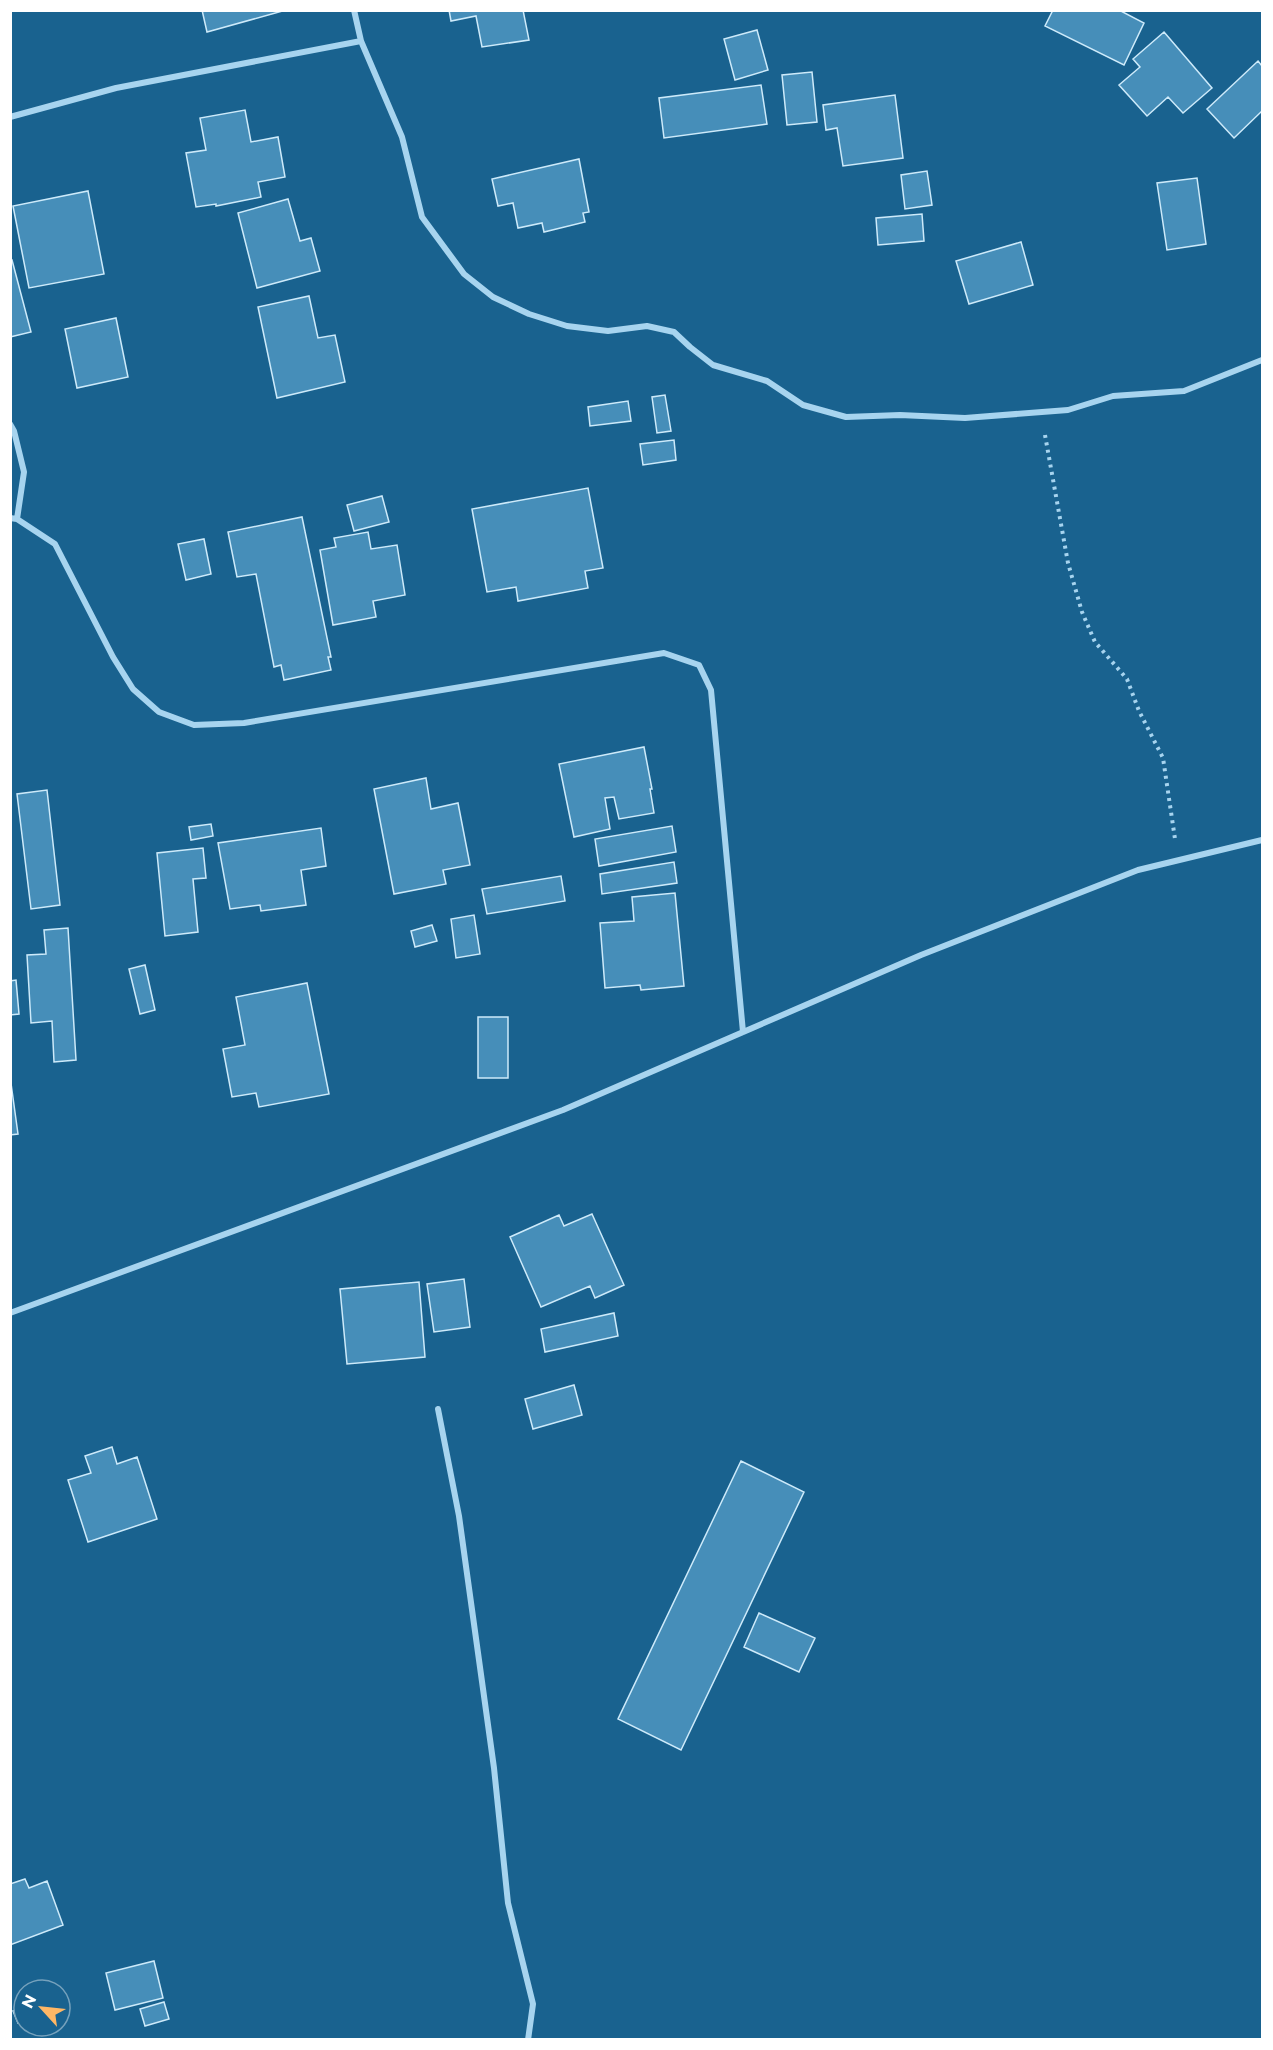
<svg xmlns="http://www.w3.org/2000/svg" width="1273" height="2050" font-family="Montserrat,sans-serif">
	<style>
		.building { fill: #468eb9; stroke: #cdeafa; stroke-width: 1.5 }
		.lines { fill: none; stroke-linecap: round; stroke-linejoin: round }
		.path { stroke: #a7d4ef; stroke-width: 4; stroke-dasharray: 3 4.5; stroke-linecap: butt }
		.minor { stroke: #a7d4ef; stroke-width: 6 }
	</style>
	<rect width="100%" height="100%" fill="#19628f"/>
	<!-- building -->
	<path class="building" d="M202,10h84l-79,22z
		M449,10h74l6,30 -47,7 -6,-31 -25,5z
		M1053,10h66l25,13 -20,42 -79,-39z
		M757,30l11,40 -33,10 -11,-41z
		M1164,32l48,56 -29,25 -15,-16 -21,19 -28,-31 21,-18 -7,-8z
		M1258,61l4,5v45l-28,27 -27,-29z
		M812,72l5,50 -30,3 -5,-50z
		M761,85l6,39 -103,14 -5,-40z
		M895,95l8,63 -60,8 -6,-38 -11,2 -3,-25z
		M245,110l6,32 27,-5 7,40 -27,5 3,15 -45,9v-2l-20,3 -10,-54 20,-3 -6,-32z
		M579,159l10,53 -6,1 2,9 -41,10 -2,-9 -24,5 -5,-25 -15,3 -6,-27z
		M927,171l5,34 -27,4 -4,-34z
		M1197,178l9,66 -39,6 -10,-67z
		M88,191l16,83 -75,14 -16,-82z
		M288,199l12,42 11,-3 9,33 -63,17 -19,-75z
		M922,214l2,27 -46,4 -2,-27z
		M1021,242l12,43 -64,19 -13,-43z
		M12,260l19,72 -21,5v-76z
		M309,296l9,42 17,-3 10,47 -68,16 -19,-91z
		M116,318l12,59 -51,11 -12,-59z
		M665,395l6,36 -14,2 -5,-36z
		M628,401l3,20 -41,5 -2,-19z
		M674,440l2,20 -33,5 -3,-21z
		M588,488l15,80 -18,3 3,17 -70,13 -2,-14 -29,5 -15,-83z
		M382,496l7,26 -35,9 -7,-26z
		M302,517l29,140h-3l3,13 -47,10 -3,-15 -7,2 -18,-93 -19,3 -9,-45z
		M368,532l3,17 26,-4 8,50 -32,6 3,16 -43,8 -13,-75 16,-3 -2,-9z
		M204,539l7,35 -25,6 -8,-36z
		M644,747l8,42h-2l4,24 -35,6 -5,-22 -9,1 5,31 -36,8 -15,-73z
		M426,778l5,31 27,-6 12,62 -27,5 3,14 -52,10 -20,-105z
		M47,790l13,115 -29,4 -14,-115z
		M211,824l2,12 -22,4 -2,-13z
		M672,826l4,26 -77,14 -4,-27z
		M321,828l5,38 -25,4 5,35 -45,6 -1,-6 -30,4 -12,-66z
		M203,848l3,30 -13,1 5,53 -33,4 -8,-83z
		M674,862l3,21 -75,11 -2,-20z
		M561,876l4,25 -78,13 -5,-25z
		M675,893l9,93 -43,4 -1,-5 -35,3 -5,-65 34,-2 -2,-24z
		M474,915l6,39 -24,4 -5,-39z
		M432,925l5,16 -22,6 -4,-16z
		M68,928l8,132 -22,2 -2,-41 -21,2 -4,-68 19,-1 -2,-24z
		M145,965l10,45 -15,4 -11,-45z
		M16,980l3,34 -9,1v-34z
		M307,983l22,111 -70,13 -3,-14 -24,4 -9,-48 22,-4 -9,-48z
		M478,1017h30v61h-30z
		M10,1076l8,58 -8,1z
		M592,1214l32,71 -29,13 -5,-12 -49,21 -31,-70 49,-22 5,11z
		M464,1279l6,48 -36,5 -7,-48z
		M419,1282l6,75 -78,7 -7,-75z
		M614,1313l4,23 -73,16 -4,-23z
		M574,1385l8,30 -49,14 -8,-30z
		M112,1447l5,17 20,-7 20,62 -69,23 -20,-62 23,-7 -6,-17z
		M741,1461l63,31 -123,258 -63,-31z
		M759,1613l56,25 -16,34 -55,-25z
		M25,1879l4,9 18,-7 16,44 -53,20v-61z
		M154,1961l9,37 -48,12 -9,-37z
		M164,2002l5,17 -24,7 -5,-17z
		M24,2007v13l-6,3 -5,-12z"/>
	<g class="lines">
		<!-- path -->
		<path class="path" d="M1045,435l23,128 14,49 13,30 32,37 12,32 24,47 12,81"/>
		<!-- minor -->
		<path class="minor" d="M354,10l7,31 41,96 20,80 42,57 29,23 36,17 38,12 41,5 39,-5 27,6 16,15 23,18 54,16 36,24 43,12 54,-2 65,3 103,-8 45,-14 71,-5 78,-31
			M10,117l106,-29 245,-47
			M10,424l4,7 10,41 -7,47
			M10,518l7,1 38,25 58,113 20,32 26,23 35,13 50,-2 420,-70 35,12 12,25 32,342
			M10,1313l553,-203 358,-155 217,-85 124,-30
			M438,1409l21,107 35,252 14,135 25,101 -5,36"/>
	</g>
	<!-- border -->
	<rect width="1273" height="2050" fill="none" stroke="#ffffff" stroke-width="24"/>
	<!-- north arrow -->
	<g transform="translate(42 2008) rotate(297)"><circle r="28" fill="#19628f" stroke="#75a1bc" stroke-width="1.5"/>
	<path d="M0-4.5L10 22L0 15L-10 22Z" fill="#ffb765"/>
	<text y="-9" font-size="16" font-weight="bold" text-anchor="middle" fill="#ffffff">N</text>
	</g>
</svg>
